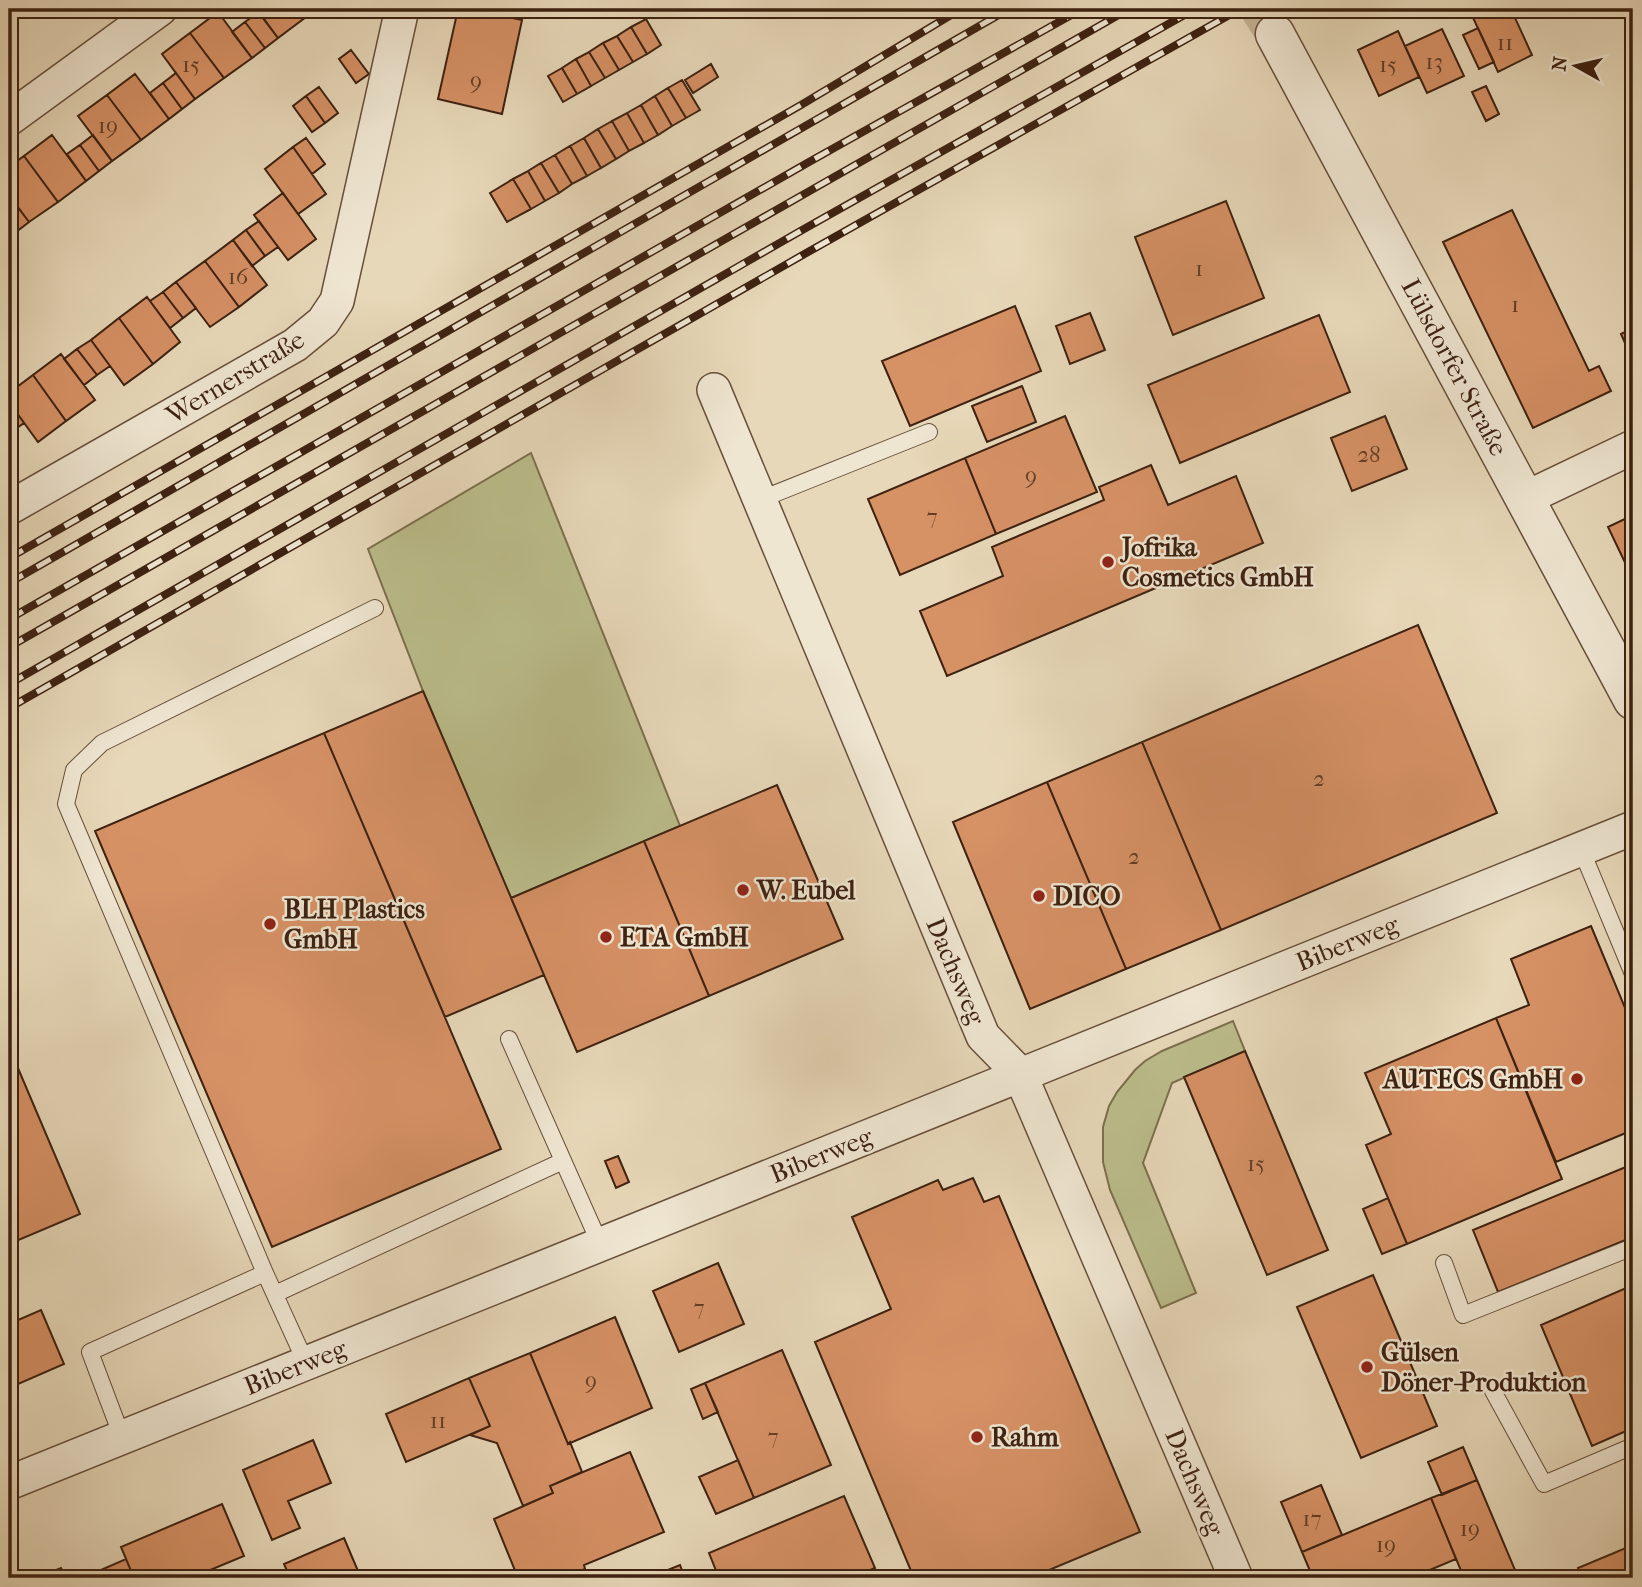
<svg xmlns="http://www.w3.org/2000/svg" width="1642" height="1587" font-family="'IM FELL French Canon',serif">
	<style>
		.green { fill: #bbbd8b; stroke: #7c6f4e; stroke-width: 2 }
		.building { fill: #d69165; stroke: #3d2111; stroke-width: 2 }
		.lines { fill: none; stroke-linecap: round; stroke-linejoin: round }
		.tertiary-tunnel { stroke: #c5b397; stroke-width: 38; stroke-dasharray: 38 19; stroke-linecap: butt }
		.service-casing { stroke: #684f3b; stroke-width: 18 }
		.minor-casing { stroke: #684f3b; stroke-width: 36 }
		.tertiary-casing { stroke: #684f3b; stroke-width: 41 }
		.service { stroke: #efe6d2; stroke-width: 16 }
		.minor { stroke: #efe6d2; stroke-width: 33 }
		.tertiary { stroke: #efe6d2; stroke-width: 38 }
		.rail-casing { stroke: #3d2111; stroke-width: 8 }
		.rail { stroke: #efe6d2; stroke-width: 5; stroke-dasharray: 16; stroke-linecap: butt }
		.poi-dot { fill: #8f2418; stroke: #efe6d2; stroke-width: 2.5 }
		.labels { text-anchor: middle; stroke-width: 5; stroke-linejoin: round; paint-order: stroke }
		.number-label { font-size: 23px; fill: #633d26 }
		.street-label { font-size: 26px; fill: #3d2111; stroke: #efe6d2 }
		.poi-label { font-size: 26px; font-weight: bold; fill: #3d2111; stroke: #efe6d2; text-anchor: start }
	</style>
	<rect width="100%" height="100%" fill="#e7d8b9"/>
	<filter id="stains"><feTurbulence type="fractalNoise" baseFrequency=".00286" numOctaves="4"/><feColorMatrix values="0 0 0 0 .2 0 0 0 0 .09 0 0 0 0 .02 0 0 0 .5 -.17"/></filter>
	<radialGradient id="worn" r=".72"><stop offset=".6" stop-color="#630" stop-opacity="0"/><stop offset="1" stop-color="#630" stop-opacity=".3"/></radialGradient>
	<!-- green -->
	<path class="green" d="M531,453l149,373 -169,72 -88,-207 -55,-142z
		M1233,1021l12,30 -73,32 -29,80 53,130 -35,15 -51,-118 -7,-28v-35l6,-21 8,-14 18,-22 10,-9 17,-10z"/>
	<!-- building -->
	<path class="building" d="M256,9h44l6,8 -28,21z
		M300,9h17l-11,8z
		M458,9h15l49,11 -20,94 -64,-15z
		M1469,9h42l21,46 -34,17z
		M218,12l34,46 -28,20 -34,-45z
		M259,12l19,26 -13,10 -20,-26z
		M646,19l15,26 -14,9 -16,-27z
		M245,22l20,26 -13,10 -20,-26z
		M631,27l16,27 -14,8 -16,-26z
		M1478,28l16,34 -15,7 -16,-34z
		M1442,29l22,47 -37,17 -22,-47z
		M1398,31l21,46 -40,19 -21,-46z
		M190,33l34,45 -29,21 -33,-45z
		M617,36l16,26 -14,8 -16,-27z
		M603,43l16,27 -14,8 -16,-26z
		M351,50l18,24 -13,9 -17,-24z
		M589,52l16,26 -14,8 -15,-27z
		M576,59l15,27 -14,8 -15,-26z
		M711,64l7,13 -25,16 -8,-13z
		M562,68l15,26 -14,8 -15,-26z
		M176,73l19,26 -13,10 -19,-26z
		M135,74l34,45 -28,21 -34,-45z
		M682,80l18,30 -14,8 -18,-30z
		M163,83l19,26 -13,10 -19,-26z
		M1486,86l13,28 -13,7 -14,-29z
		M319,87l19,26 -13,10 -19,-27z
		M668,88l18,30 -14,8 -17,-30z
		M107,95l34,45 -29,21 -34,-45z
		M306,96l19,27 -13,9 -19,-26z
		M655,96l17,30 -14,9 -17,-30z
		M641,105l17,30 -14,8 -17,-30z
		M627,113l17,30 -15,8 -17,-30z
		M612,121l17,30 -13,8 -18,-30z
		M598,129l18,30 -15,9 -17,-30z
		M52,135l34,46 -28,21 -34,-46z
		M93,135l19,26 -13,10 -19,-26z
		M306,138l19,26 -13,10 -19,-27z
		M584,138l17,30 -14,8 -17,-30z
		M80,145l19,26 -13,10 -19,-27z
		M570,146l17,30 -15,8 -17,-29z
		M293,147l33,47 -28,20 -33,-45z
		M555,155l17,29 -13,9 -18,-30z
		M24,156l34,46 -29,20 -20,-27v-28z
		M541,163l18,30 -14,8 -17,-30z
		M528,171l17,30 -14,8 -18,-30z
		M513,179l18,30 -24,13 -17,-29z
		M283,193l33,46 -28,21 -34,-45z
		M10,197l19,25 -13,10 -7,-10v-24z
		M1226,201l38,97 -91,37 -38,-98z
		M1512,210l77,161 10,-5 12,25 -78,37 -90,-186z
		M259,221l19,26 -13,9 -19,-26z
		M9,222l7,10 -7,6z
		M246,230l19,26 -13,10 -19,-26z
		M233,240l34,45 -28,22 -34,-46z
		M205,261l34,46 -29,20 -34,-45z
		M176,282l20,26 -13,10 -20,-26z
		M163,292l20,26 -13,10 -20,-27z
		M147,297l33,45 -27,22 -34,-46z
		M1015,306l26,65 -131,55 -28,-65z
		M1090,313l15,37 -35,14 -14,-38z
		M1319,315l31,77 -170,71 -32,-78z
		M119,318l34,46 -29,21 -33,-45z
		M1633,328v33l-12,-27z
		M91,340l19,26 -13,9 -20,-26z
		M77,349l20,26 -13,10 -20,-26z
		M61,354l34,46 -29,21 -33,-46z
		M33,375l33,46 -28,21 -29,-40v-9z
		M1022,386l14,36 -49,20 -15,-36z
		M9,402l15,21 -13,9 -2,-2z
		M1065,416l32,76 -101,42 -31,-76z
		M1385,416l22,53 -55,22 -21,-53z
		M965,458l31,76 -96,41 -32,-76z
		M1151,465l17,40 68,-29 27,67 -316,133 -27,-65 83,-35 -11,-29 112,-47 -5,-13z
		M1633,515v54l-4,2 -21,-44z
		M1418,625l79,188 -276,117 -79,-188z
		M423,691l121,284 -99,42 -121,-284z
		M324,733l177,416 -229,98 -177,-416z
		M1142,742l79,188 -95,39 -79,-187z
		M1047,782l79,187 -96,40 -77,-187z
		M777,785l66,154 -134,57 -65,-155z
		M644,841l65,155 -132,56 -66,-154z
		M1591,926l42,101v103l-77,32 -60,-144 33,-13 -18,-46z
		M1496,1018l66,161 -155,65 -41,-99 25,-11 -26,-61z
		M9,1047l71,167 -71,30z
		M1245,1051l83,199 -61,25 -83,-198z
		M618,1156l11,26 -13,6 -11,-27z
		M1633,1164v73l-135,55 -25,-62z
		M973,1178l11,24 15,-6 141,336 -110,46h-116l-99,-236 76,-33 -39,-92 86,-37 5,10z
		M1388,1198l19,46 -25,10 -19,-45z
		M718,1263l26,61 -65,28 -26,-61z
		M1373,1275l64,151 -76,32 -64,-151z
		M1633,1285v143l-41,18 -51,-121z
		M41,1310l23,54 -55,24v-64z
		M615,1317l37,91 -84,36 -38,-91z
		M782,1350l49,115 -77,33 -49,-115z
		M530,1353l38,91 2,-2 12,30 -32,14 3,7 -30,13 -26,-63 -27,-8 20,-9 -21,-48z
		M469,1378l21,48 -84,36 -20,-48z
		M705,1383l13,29 -15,7 -12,-30z
		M313,1440l18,43 -43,18 12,27 -28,12 -29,-70z
		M1463,1447l14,33 -35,15 -14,-33z
		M630,1452l34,80 -80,33 1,4 -22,9h-45l-24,-59 59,-26 -3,-7z
		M738,1460l16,38 -38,16 -17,-37z
		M1477,1480l38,90 -19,8h-32l-33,-80z
		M1321,1485l21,50 -40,17 -21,-50z
		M844,1496l31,72 -24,10h-132l-10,-25z
		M1431,1498l25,61 -45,19h-98l-11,-26z
		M222,1504l22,52 -53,22h-57l-13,-31z
		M344,1538l17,40h-71l-6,-14z
		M1633,1545v33h-50l-5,-10z
		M126,1559l8,19h-44l6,-2 -2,-3z
		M680,1565l5,13h-37z
		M61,1568l5,10h-30z
		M585,1569l4,9h-26z"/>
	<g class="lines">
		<!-- tertiary-tunnel -->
		<path class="tertiary-tunnel" d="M1259,9l16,25"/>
		<defs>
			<path id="service" d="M759,500l170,-68
				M1581,849l52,125
				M509,1039l91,205
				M1444,1263l19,52 170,-68
				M265,1273l-199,-469 8,-34 28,-27 273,-135
				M275,1294l288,-133
				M1493,1391l51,93 89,-38
				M122,1437l-32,-85 175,-79 41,90"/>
			<path id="minor" d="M9,119l151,-110
				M714,390l269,646 37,38 216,504
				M1526,498l107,-51
				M9,508l286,-163 28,-23 14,-21 65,-292
				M9,1483l1624,-655"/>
			<path id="tertiary" d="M1275,34l358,666"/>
		</defs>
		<!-- service casing -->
		<use href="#service" class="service-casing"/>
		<!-- minor casing -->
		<use href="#minor" class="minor-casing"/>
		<!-- tertiary casing -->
		<use href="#tertiary" class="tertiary-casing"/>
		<!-- service -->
		<use href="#service" class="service"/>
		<!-- minor -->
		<use href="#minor" class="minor"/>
		<!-- tertiary -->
		<use href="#tertiary" class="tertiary"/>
		<defs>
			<path id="rail" d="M9,558l792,-453 160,-96
				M9,583l1000,-574
				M9,619l800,-457 273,-153
				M9,647l1120,-638
				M9,684l795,-455 391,-220
				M9,708l799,-456 432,-243"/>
		</defs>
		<!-- rail casing -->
		<use href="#rail" class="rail-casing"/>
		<!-- rail -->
		<use href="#rail" class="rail"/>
	</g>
	<!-- markers -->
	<g class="poi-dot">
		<circle cx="1108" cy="562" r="7"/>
		<circle cx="743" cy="890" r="7"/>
		<circle cx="1039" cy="896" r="7"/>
		<circle cx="270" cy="924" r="7"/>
		<circle cx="606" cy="937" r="7"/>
		<circle cx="1577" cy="1079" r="7"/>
		<circle cx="1367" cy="1367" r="7"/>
		<circle cx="977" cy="1437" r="7"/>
	</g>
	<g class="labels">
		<!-- number labels -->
		<g class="number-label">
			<text x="1505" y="50">11</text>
			<text x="1434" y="69">13</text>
			<text x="191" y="72">15</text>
			<text x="1388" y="72">15</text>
			<text x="476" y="88">9</text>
			<text x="108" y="133">19</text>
			<text x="1199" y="276">1</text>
			<text x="238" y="284">16</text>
			<text x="1515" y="312">1</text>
			<text x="1369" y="462">28</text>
			<text x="1031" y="483">9</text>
			<text x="932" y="524">7</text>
			<text x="1319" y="786">2</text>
			<text x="1134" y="864">2</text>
			<text x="1256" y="1171">15</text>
			<text x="699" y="1315">7</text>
			<text x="591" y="1388">9</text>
			<text x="438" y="1428">11</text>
			<text x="773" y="1444">7</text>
			<text x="1312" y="1526">17</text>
			<text x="1470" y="1536">19</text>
			<text x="1386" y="1552">19</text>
		</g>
		<!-- street labels -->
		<g class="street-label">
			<text transform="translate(1455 367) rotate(62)" y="9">Lülsdorfer Straße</text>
			<text transform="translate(235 377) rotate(-31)" y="9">Wernerstraße</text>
			<text transform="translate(1347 943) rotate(-22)" y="9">Biberweg</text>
			<text transform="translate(956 971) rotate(67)" y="9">Dachsweg</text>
			<text transform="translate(821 1155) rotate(-22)" y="9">Biberweg</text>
			<text transform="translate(295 1367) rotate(-22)" y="9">Biberweg</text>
			<text transform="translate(1195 1482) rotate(67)" y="9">Dachsweg</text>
		</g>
		<!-- poi labels -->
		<g class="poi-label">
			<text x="1122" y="556">Jofrika<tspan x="1122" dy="30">Cosmetics GmbH</tspan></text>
			<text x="757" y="899">W. Eubel</text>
			<text x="1053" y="905">DICO</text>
			<text x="284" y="918">BLH Plastics<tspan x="284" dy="30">GmbH</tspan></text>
			<text x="620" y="946">ETA GmbH</text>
			<text x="1563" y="1088" text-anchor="end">AUTECS GmbH</text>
			<text x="1381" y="1361">Gülsen<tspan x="1381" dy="30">Döner-Produktion</tspan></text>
			<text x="991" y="1446">Rahm</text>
		</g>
	</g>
	<!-- margin -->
	<rect width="1642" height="1587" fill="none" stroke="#e7d8b9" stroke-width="35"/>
	<rect x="10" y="10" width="1621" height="1566" fill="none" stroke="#3d2111" stroke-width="3.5"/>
	<rect x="18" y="18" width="1607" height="1552" fill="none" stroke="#3d2111" stroke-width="2"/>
	<!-- north arrow -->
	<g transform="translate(1576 66) rotate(278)" stroke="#efe6d2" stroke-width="5" paint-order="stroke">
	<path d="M0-5L12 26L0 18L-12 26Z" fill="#3d2111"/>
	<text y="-10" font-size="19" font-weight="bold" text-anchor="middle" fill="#3d2111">N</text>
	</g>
	<rect width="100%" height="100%" filter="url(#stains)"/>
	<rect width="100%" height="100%" fill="url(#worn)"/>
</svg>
